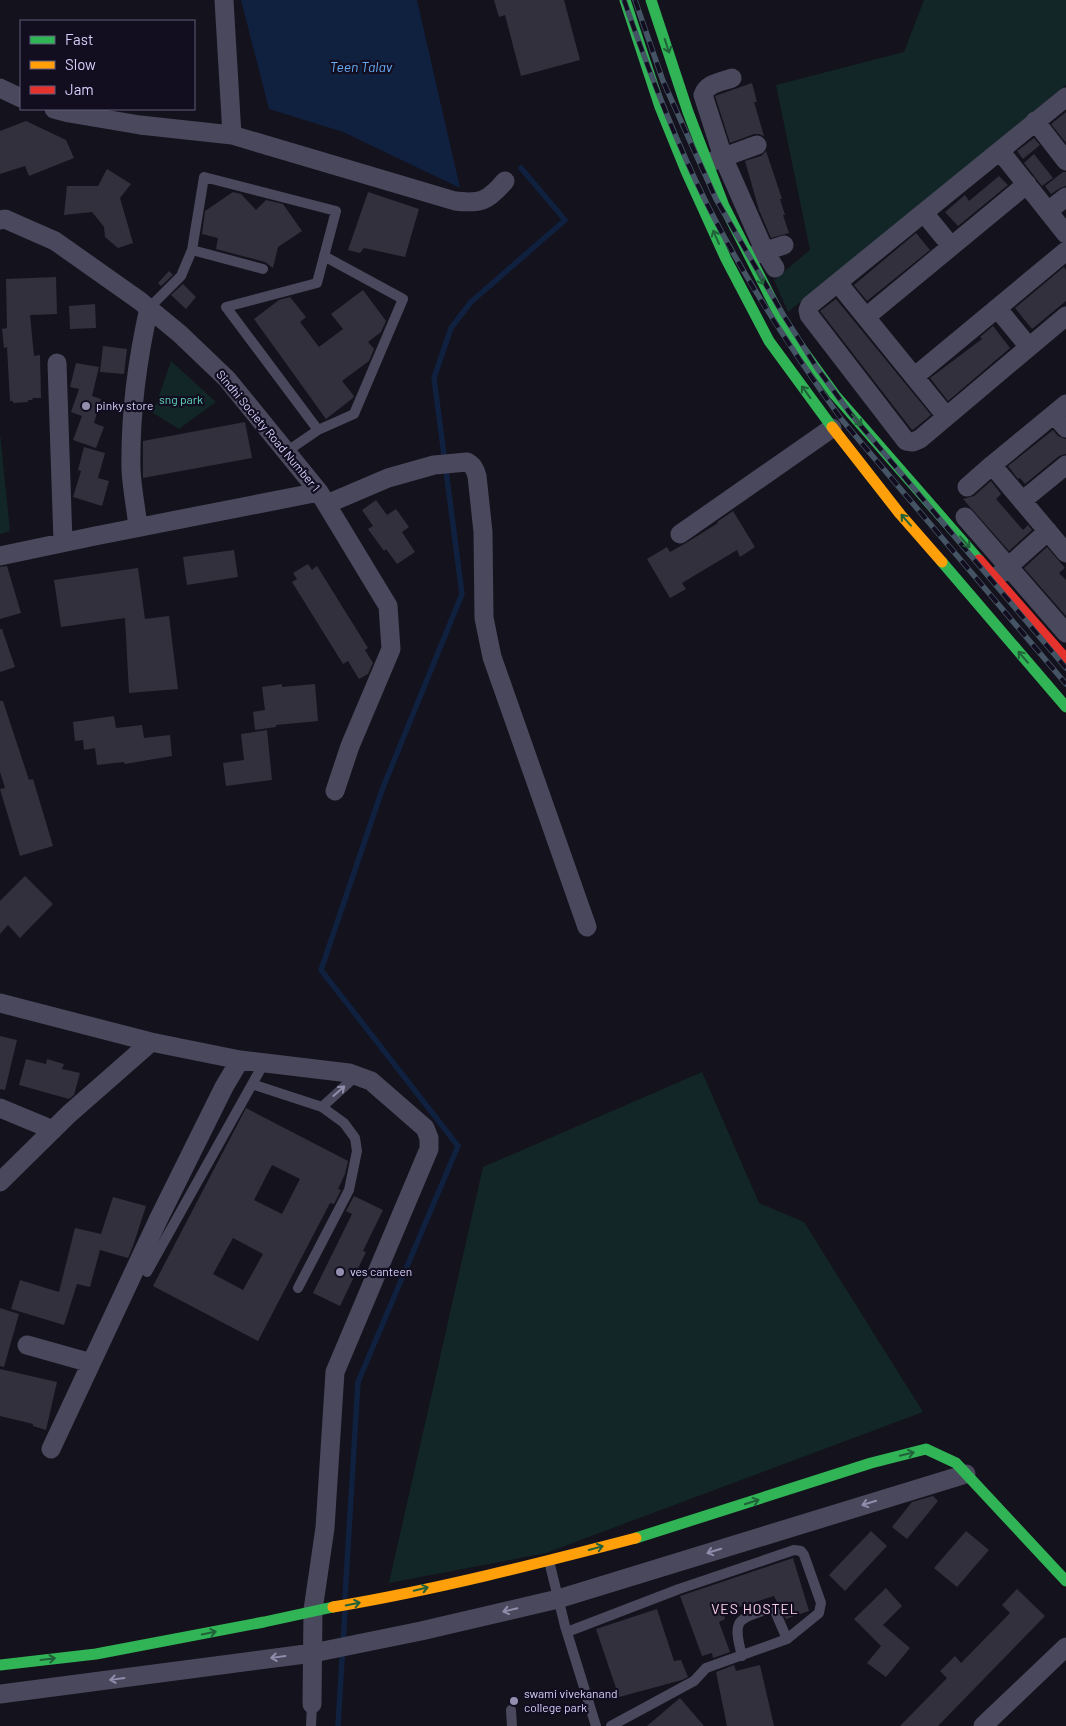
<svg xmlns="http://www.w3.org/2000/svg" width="1066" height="1726" font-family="Barlow,sans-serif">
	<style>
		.green { fill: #122627 }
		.water { fill: #10203f }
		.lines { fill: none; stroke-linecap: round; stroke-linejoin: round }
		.stream { stroke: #10203f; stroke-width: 5.5 }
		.building { fill: #33303e; fill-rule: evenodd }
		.lane { stroke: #4a485c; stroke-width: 10 }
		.street { stroke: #4a485c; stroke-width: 19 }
		.fast { stroke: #30b455; stroke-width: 11 }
		.slow { stroke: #ff9f0a; stroke-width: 11 }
		.jam { stroke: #e5322d; stroke-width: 11 }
		.rail-casing { stroke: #445464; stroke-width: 5.5 }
		.rail { stroke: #120e20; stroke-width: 4; stroke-dasharray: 11; stroke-linecap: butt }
		.oneway { stroke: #21613a }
		.oneway2 { stroke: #908cac }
		.poi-dot { fill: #938eae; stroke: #120e20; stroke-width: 2 }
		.labels { text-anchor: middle; stroke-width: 4.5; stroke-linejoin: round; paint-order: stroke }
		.park-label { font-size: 12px; fill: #61d7bf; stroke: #120e20 }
		.poi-label { font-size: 12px; fill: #d7d0fc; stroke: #120e20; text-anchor: start }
		.street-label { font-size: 12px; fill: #d7d0fc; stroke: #120e20 }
		.water-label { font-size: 14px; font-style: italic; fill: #65acf5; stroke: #120e20 }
		.neighbourhood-label { font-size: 14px; letter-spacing: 1px; fill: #fcd2eb; stroke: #120e20 }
	</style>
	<rect width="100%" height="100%" fill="#14121c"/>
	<!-- green -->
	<path class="green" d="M924,0h142v85l-278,227 -14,-32 36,-30 -34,-165 128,-33z
		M171,361l45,41 -37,27 -26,-16z
		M0,433l10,98 -10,3z
		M702,1072l57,131 45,19 119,190 -377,141 -157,30 94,-416z"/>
	<!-- water -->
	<path class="water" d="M241,0h176l43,188 -117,-56 -74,-23z"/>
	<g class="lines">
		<!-- stream -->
		<path class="stream" d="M345,1597l13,-215 100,-236 -137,-176 61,-180 80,-196 -28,-216 17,-50 20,-26 94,-82 -44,-52
			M338,1726l7,-115"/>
	</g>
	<!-- building -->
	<path class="building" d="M494,0h70l16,60 -59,16 -16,-61 -6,2z
		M752,83l5,19h-3l10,34 -5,-2h-5l-24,9 -15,-47z
		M1066,112v31l-15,-19z
		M26,121l40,19 8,18 -45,18 -4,-10 -25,8v-43z
		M1034,138l6,7 -17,14 -6,-8z
		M766,151l16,48h-2l5,16h-2l6,18 -18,5 -12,-28 -14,-49 16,-5z
		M1034,154l19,24 -11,8 -18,-23z
		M107,169l24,15 -11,14 13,45 -15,5 -13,-11 -1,-10 -12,-15 -28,3 3,-29h31z
		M1063,172h3v14l-6,2 -9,6 -6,-8z
		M999,176l9,9 -50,41 -13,-14 20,-17 4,6z
		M233,192l8,2 15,16 10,-10 17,4 19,27 -24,16 -5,21 -8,-6 -49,-13 2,-11 -16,-4 3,-23z
		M368,192l51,17 -14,48 -41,-9 -4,5 -12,-3z
		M916,233l14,17 -63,51 -13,-16z
		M1064,267l2,3v31l-34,28 -17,-21z
		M169,271l4,4 -12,11 -3,-3z
		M56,277l1,37 -27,1 4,41 6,-1 1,43h-8l-1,2h-4v2l-15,1v-2h-3l-3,-54 -3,1 -2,-19 5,-1 -1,-49z
		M183,284l13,13 -10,12 -15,-14z
		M363,290l23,31 -5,11 -13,10 6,7 -5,12 -27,20 12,15 -1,2 -27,21 -72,-100 25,-19 11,-3 16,20 -6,5 19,25 24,-18 -12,-15z
		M836,299l95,116 -17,14 -2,1 -92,-119z
		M95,304l1,24 -26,1 -1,-23z
		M993,326l17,22 -62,53 -18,-23 52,-39 -2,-2z
		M103,346l24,3 -3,25 -24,-2z
		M76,363l23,4 -7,29 9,3 -7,24 10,4 -8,21 -23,-8 9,-24 -11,-4 8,-23 -9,-2z
		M245,422l7,36 -109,20v-37z
		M1053,430l5,6 8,3v15l-7,2 -34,28 -5,-6 -2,1 -10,-13z
		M84,447l21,6 -7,25 11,3 -7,25 -29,-9 8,-26 -3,-1z
		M991,481l10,13 -5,5 27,31 5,-5 4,5 -23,21 -46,-52 11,-3z
		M376,500l11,15 9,-6 13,18 -7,5 13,20 -18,12 -11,-15 -2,2 -16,-22 5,-3 -11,-16z
		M733,511l22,36 -15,10 -3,-7 -55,33 4,6 -16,9 -23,-39 20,-12 3,5 16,-9 32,-20 -1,-1z
		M1047,547l18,21 -6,5 7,7v36l-42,-48z
		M234,550l4,27 -51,8 -4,-28z
		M308,564l4,6 5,-4 51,82 -3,2 8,13 -5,11 -9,5 -11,-18 -5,3 -51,-82 5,-3 -4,-6z
		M7,566l14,47 -21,6v-52z
		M138,568l7,51 24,-3 9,73 -49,4 -4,-75 -64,9 -7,-47z
		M0,629h2l13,38 -15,5z
		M282,684v3l33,-3 3,37 -42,4v2l-21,3 -2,-18 12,-2 -3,-23z
		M0,701h3l26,79 4,-1 20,67 -33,10 -20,-67 5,-1 -5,-16z
		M114,716l2,12 26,-3 2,13 26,-3 2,21 -47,8 -1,-2 -27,3 -2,-17 -11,2 -1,-10 -8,1 -2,-19z
		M267,730l5,50 -46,6 -3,-23 21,-3 -3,-26z
		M25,876l28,28 -33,34 -12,-13 -8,9v-33z
		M0,1036l17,4 -12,50 -5,-1z
		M26,1059l20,5 1,-5 17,5 -2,5 18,4 -6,22 -5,4 -50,-14z
		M246,1108l102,53 -3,13 -7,15 3,1 -7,14 -4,-1 -72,138 -105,-55zM272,1165l28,14 -18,35 -28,-14zM233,1238l30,16 -20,36 -30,-16z
		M354,1196l29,14 -20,41 3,1 -26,54 -27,-13 39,-79 -6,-3z
		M113,1197l33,9 -13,40 -5,12 -28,-8 -10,37 -13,-3 -13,41 -53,-16 9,-29 39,12 16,-64 26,6z
		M0,1308l19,6 -15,53 -4,-1z
		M0,1369l57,13 -11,48 -13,-4v-2l-33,-8z
		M933,1496l5,5 -31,38 -15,-12 20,-25z
		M871,1531l16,15 -42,45 -16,-16z
		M966,1531l23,19 -32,37 -23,-19z
		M793,1558l16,53 -23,8 -12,-23 -51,16 2,7 -6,3 11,30 -17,6 -1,-5 -10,3 -22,-60z
		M886,1588l16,18 -19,19 27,23 -24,29 -19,-14 14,-17 -27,-27z
		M1017,1589l28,27 -107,110h-38l47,-48 -7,-7 15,-15 6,7 49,-50 -8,-8z
		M657,1609l17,52 7,-1 7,17 -6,3 -63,17 -23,-68z
		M734,1665l2,6 24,-6 14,61h-47l-11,-54z
		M680,1698l24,28h-57z"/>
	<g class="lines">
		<!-- lane -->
		<path class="lane" d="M263,269l-71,-19 12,-73 132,34 -19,72 -91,24 92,123 -32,22
			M149,308l32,-32 11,-26
			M318,430l36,-16 49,-115 -79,-43
			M252,1084l70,23 22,16 11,15 2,13 -8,39 -51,98
			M322,1107l35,-32
			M147,1272l117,-209
			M549,1561l16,65 31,100
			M567,1632l112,-43 115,-39 7,1 3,4 17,48 -2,10 -32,26 -81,29 -12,13 -83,45
			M742,1656c-10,-38 -5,-36 29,-48l3,1 13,30
			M511,1710l1,16
			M311,1726l1,-22"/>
		<!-- street -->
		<path class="street" d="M224,0l8,135 223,66c26,3 33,0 50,-20
			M732,78c-11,4 -25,5 -29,17l20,62 42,95 10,16
			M0,88l21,10
			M1066,97l-256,208 -2,5 1,5 97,126 7,1 7,-3 146,-123
			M54,109l15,4 71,12 92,10
			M1035,121l31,40
			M1000,151l66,83
			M713,161l44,-16
			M1048,211l18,-14
			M924,213l27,33
			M0,220l5,-1 50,22 85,60 40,33 47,45 92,113 69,114 3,43 -41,97 -15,45
			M754,255l30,-10
			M838,283l108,133
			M997,308l32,39
			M866,317l161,-133
			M57,363l6,179
			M914,377l152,-126
			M1066,404l-74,61 74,88
			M1054,414l12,14
			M967,487l25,-22
			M1022,501l44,-36
			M327,504l61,-26 46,-13 33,-3c6,3 8,7 10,14l6,56 1,86 8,39 95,270
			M965,517l101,116
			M138,527c-2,-19 -6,-38 -7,-57 -1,-54 6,-109 18,-162
			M680,534l152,-106
			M0,556l95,-20 224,-44
			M999,575l49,-44
			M0,1003l151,39 89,18 109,13 22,8 54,47 4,10v11l-94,223 -10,156 -12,82 -1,94
			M0,1108l53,22
			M0,1182l69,-68 82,-72
			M27,1345l64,18
			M51,1449l108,-231 65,-131 16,-27
			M0,1694l313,-41 108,-22 137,-32 408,-125
			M983,1726l83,-79"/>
		<!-- fast -->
		<path class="fast" d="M625,0l35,107 26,64 40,88 43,82 63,86
			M651,0l37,112 36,94 61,120 50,69 144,165
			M942,562l124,145
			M636,1538l235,-75 55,-14 30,14 110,118
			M0,1665l96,-11 168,-32 69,-15"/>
		<!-- slow -->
		<path class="slow" d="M832,427l68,87 42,48
			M333,1607c102,-17 203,-43 303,-69"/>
		<!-- jam -->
		<path class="jam" d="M979,560l87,99"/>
		<defs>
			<path id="rail" d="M624,0c24,69 50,138 83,204 38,76 85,147 135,216l224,264
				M635,0l28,81 53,118 68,117 33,52 33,45 216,255"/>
		</defs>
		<!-- rail casing -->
		<use href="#rail" class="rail-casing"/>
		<!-- rail -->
		<use href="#rail" class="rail"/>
	</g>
	<!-- one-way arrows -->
	<defs><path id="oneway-shaft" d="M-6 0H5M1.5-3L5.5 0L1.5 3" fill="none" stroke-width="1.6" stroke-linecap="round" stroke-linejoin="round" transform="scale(1.25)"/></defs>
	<g class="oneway">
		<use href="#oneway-shaft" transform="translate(667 46) rotate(72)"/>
		<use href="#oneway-shaft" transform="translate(716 237) rotate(-114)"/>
		<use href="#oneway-shaft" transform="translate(760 278) rotate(63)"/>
		<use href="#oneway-shaft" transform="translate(806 392) rotate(-126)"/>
		<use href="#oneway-shaft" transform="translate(857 420) rotate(49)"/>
		<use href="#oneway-shaft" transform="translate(906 520) rotate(-131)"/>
		<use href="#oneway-shaft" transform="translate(965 542) rotate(49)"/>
		<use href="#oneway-shaft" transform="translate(1023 657) rotate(-131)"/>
		<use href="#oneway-shaft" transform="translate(907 1454) rotate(-14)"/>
		<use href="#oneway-shaft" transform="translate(752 1502) rotate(-18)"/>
		<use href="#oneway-shaft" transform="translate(596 1548) rotate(-15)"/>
		<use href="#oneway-shaft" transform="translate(421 1589) rotate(-13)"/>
		<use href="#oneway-shaft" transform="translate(353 1604) rotate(-11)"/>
		<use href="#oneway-shaft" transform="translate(209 1633) rotate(-11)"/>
		<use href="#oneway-shaft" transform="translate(48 1659) rotate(-7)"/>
	</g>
	<g class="oneway2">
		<use href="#oneway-shaft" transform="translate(339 1091) rotate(-41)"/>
		<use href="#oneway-shaft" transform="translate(869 1503) rotate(163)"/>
		<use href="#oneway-shaft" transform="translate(714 1551) rotate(163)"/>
		<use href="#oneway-shaft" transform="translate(510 1610) rotate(167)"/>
		<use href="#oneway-shaft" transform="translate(278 1657) rotate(172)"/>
		<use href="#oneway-shaft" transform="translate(117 1679) rotate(172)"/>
	</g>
	<!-- markers -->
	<g class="poi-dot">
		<circle cx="86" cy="406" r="5"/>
		<circle cx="340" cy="1272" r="5"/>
		<circle cx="514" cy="1701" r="5"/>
	</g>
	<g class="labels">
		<!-- park labels -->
		<g class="park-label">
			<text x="181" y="404">sng park</text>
		</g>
		<!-- poi labels -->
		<g class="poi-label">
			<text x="96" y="410">pinky store</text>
			<text x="350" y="1276">ves canteen</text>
			<text x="524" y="1698">swami vivekanand<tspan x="524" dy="14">college park</tspan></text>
		</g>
		<!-- street labels -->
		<g class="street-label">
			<text transform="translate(268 431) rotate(50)" y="4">Sindhi Society Road Number 1</text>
		</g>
		<!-- water labels -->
		<g class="water-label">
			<text x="361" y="72">Teen Talav</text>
		</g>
		<!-- neighbourhood labels -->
		<g class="neighbourhood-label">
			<text x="755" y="1614">VES HOSTEL</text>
		</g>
	</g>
	<!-- legend -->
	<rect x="20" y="20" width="175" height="90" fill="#120e20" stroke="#615c78"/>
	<rect x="30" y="36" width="25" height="8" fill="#30b455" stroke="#615c78"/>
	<text x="65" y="45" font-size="15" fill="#d7d0fc">Fast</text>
	<rect x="30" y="61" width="25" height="8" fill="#ff9f0a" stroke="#615c78"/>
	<text x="65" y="70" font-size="15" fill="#d7d0fc">Slow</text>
	<rect x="30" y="86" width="25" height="8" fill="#e5322d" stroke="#615c78"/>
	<text x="65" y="95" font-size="15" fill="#d7d0fc">Jam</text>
</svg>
